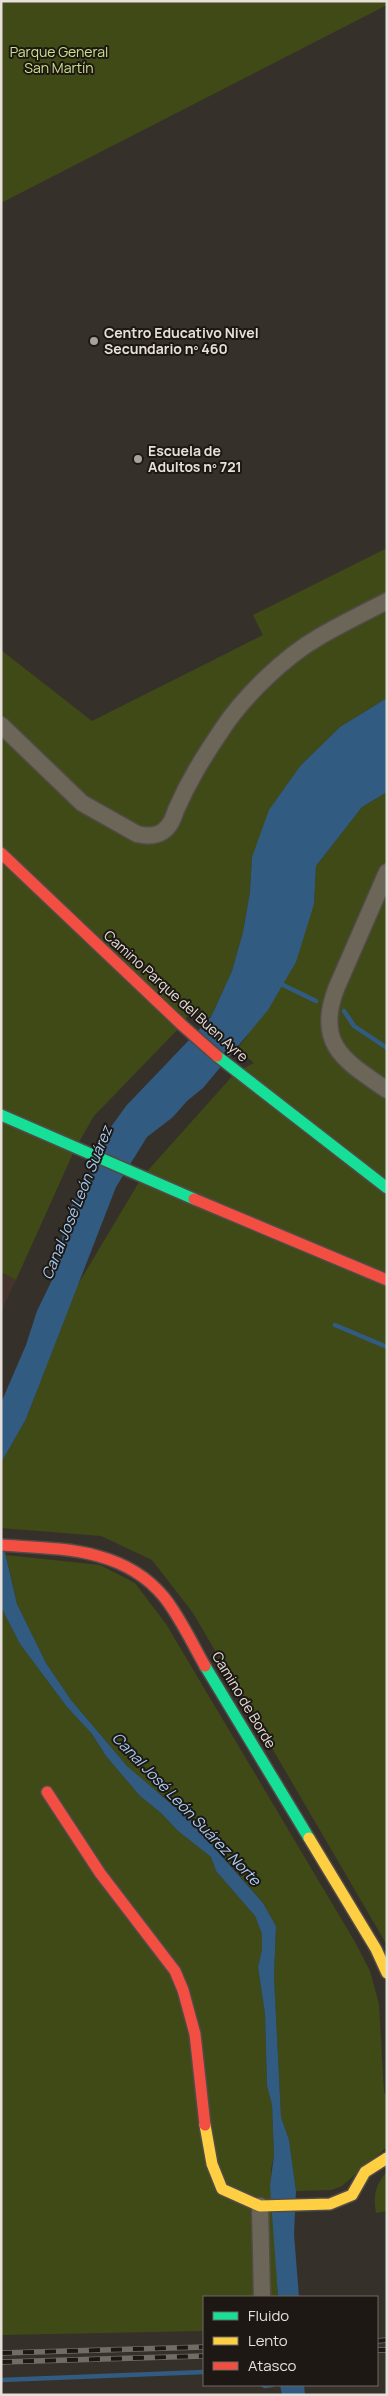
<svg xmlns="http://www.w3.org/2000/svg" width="388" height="2396" font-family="Manrope,sans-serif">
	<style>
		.industrial { fill: #45332d }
		.green { fill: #404a17 }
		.water { fill: #315b80 }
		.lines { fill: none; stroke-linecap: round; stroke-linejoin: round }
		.stream { stroke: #315b80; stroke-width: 4.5 }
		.street-casing { stroke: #514c47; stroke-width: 19 }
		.fast-casing { stroke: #514c47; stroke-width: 14 }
		.slow-casing { stroke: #514c47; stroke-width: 14 }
		.jam-casing { stroke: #514c47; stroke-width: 14 }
		.street { stroke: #6c6658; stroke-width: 16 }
		.fast { stroke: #16e098; stroke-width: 11 }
		.slow { stroke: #ffcf43; stroke-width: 11 }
		.jam { stroke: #f24e42; stroke-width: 11 }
		.rail-casing { stroke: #726d64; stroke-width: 5.5 }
		.rail { stroke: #1e1814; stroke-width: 4; stroke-dasharray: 11; stroke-linecap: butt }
		.poi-dot { fill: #a9a29c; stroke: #1e1814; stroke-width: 2 }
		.labels { text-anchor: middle; stroke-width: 4; stroke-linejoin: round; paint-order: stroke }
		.park-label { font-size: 14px; fill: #cbe189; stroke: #1e1814 }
		.poi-label { font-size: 14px; font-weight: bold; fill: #e7dfd9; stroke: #1e1814; text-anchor: start }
		.street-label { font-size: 14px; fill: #e7dfd9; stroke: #1e1814 }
		.water-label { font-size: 15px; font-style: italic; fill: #a5cdf4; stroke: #1e1814 }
	</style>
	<rect width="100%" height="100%" fill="#36302a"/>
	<!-- industrial -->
	<path class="industrial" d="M1,1272l15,8 -15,32z"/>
	<!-- green -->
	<path class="green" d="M1,1h386v4l-386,198z
		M387,548v150l-47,29 -39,38 -49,92 -2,35 -7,40 -11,39 -21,46h-11l-8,-8 -10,16 -88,91 -19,33 -59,131 -15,-8v-622l91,71 171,-86 -10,-20z
		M387,792v1153l-194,-332 -41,-53 -51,-24 -100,-8v-65l25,-44 51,-133 65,-109 94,-105 18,-9 -17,-14 10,-13 67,-132 2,-38 46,-59z
		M6,1555l94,10 35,18 31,41 189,318 15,29 9,33 5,88 3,6v49l-45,39 -11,4 -35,1 -7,-51 -8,-23 -7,-140 2,-51 -13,-23 -39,-46 -62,-62 -17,-12 -18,-17 -56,-66 -25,-37 -29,-59z
		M1,1607l19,37 47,63 25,27 14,22 34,40 21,17 17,18 33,26 5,14 39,45 7,18v16l-4,17 7,47 2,72 5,19 2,50 -3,14 7,128h-74v34l-203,4z
		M387,2172v39l-11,2c-3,-16 -1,-29 11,-41z"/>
	<!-- water -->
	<path class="water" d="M387,698v94l-25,15 -46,59 -2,38 -18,58 -28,48 -65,78 -16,13 -14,16 -26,20 -31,50 -90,232 -25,44v-60l25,-58 11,-34 16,-33 16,-69 18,-28 16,-43 23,-32 85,-89 21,-46 11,-39 7,-40 2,-35 17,-47 32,-45 39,-38z
		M1,1535l16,69 29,59 25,37 56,66 63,54 73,83 13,23 -2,51 7,140 8,23 7,51 -2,43 5,63h-21l-8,-111 4,-31 -2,-50 -5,-19 -2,-72 -7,-47 4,-17v-16l-7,-18 -39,-45 -5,-14 -33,-26 -17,-18 -21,-17 -34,-40 -14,-22 -25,-27 -47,-63 -19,-37z
		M280,2385h24l1,10h-23z"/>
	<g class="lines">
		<!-- stream -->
		<path class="stream" d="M279,983l37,18
			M344,1011l10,15 33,22
			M335,1325l52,22
			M1,2380l203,-8
			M263,2385l2,1 7,-1"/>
		<defs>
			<path id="street" d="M1,725l81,78 55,31c8,2 17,3 25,-2 8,-5 11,-13 14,-22 13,-30 27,-52 45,-79 22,-34 63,-74 98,-94 22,-13 45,-24 68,-36
				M387,872l-51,117c-21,56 9,72 51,101
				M260,2206l2,91"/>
			<path id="fast" d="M217,1056l170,132
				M1,1115l193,84
				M205,1666l104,172"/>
			<path id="slow" d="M309,1838l67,111 11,24
				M205,2125l7,39 10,25 38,17 70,-2 22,-9 13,-23 22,-14"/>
			<path id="jam" d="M1,853l181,172 35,31
				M194,1199l193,81
				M1,1545c58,4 122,2 163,52 16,20 28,46 41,69
				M47,1792l53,81 75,98 8,19 12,44 10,91"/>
		</defs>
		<!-- street casing -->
		<use href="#street" class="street-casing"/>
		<!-- fast casing -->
		<use href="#fast" class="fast-casing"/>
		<!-- slow casing -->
		<use href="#slow" class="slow-casing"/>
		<!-- jam casing -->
		<use href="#jam" class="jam-casing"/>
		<!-- street -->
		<use href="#street" class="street"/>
		<!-- fast -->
		<use href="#fast" class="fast"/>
		<!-- slow -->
		<use href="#slow" class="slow"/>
		<!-- jam -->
		<use href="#jam" class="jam"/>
		<defs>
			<path id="rail" d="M377,2341l10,-1
				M377,2350h10
				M1,2353l203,-6
				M1,2362l203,-6"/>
		</defs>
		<!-- rail casing -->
		<use href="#rail" class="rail-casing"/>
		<!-- rail -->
		<use href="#rail" class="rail"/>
	</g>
	<!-- markers -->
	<g class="poi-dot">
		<circle cx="94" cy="341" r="5"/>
		<circle cx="138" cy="459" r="5"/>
	</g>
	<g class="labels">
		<!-- park labels -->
		<g class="park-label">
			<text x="59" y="57">Parque General<tspan x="59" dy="16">San Martín</tspan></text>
		</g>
		<!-- poi labels -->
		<g class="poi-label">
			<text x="104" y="338">Centro Educativo Nivel<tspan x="104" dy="16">Secundario nº 460</tspan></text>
			<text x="148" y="456">Escuela de<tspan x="148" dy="16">Adultos nº 721</tspan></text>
		</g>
		<!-- street labels -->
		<g class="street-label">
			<text transform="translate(176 996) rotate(42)" y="5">Camino Parque del Buen Ayre</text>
			<text transform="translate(244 1700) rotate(59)" y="5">Camino de Borde</text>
		</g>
		<!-- water labels -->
		<g class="water-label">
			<text transform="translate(77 1203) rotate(-68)" y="5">Canal José León Suárez</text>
			<text transform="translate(186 1809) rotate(46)" y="5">Canal José León Suárez Norte</text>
		</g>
	</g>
	<!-- border -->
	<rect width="388" height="2396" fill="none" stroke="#e7dfd9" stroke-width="5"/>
	<!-- legend -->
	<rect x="203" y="2296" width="175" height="90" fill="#1e1814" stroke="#6e6863"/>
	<rect x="213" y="2312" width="25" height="8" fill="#16e098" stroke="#6e6863"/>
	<text x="248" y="2321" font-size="15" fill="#e7dfd9">Fluido</text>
	<rect x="213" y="2337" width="25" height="8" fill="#ffcf43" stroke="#6e6863"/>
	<text x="248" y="2346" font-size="15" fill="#e7dfd9">Lento</text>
	<rect x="213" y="2362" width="25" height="8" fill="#f24e42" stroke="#6e6863"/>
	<text x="248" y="2371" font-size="15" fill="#e7dfd9">Atasco</text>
</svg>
